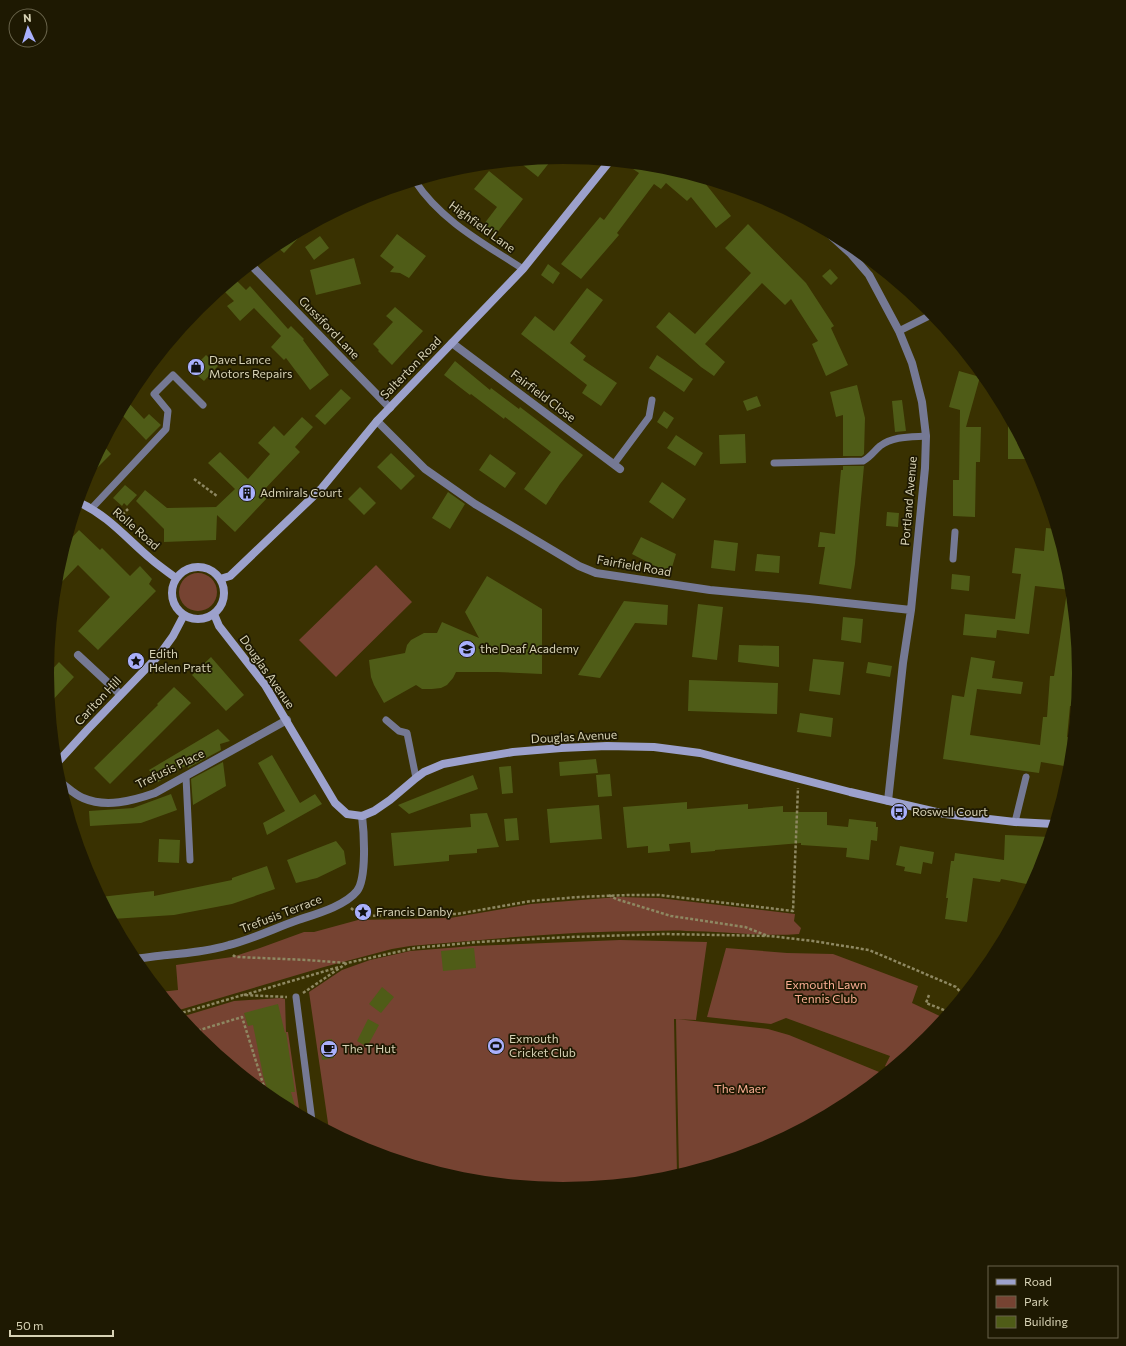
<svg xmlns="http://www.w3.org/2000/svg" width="1126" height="1346" font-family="Commissioner,sans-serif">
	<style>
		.green { fill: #764332 }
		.building { fill: #4f5c17 }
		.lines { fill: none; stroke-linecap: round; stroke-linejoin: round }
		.path { stroke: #8e8862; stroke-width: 2.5; stroke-dasharray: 3 2; stroke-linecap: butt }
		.lane { stroke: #757994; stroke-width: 7 }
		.street { stroke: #757994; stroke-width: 8 }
		.secondary { stroke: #9ca1cc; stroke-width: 8 }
		.labels { text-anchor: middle; stroke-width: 3.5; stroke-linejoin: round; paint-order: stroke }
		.street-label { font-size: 12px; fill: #d7d2b5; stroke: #1e1902 }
		.poi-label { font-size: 12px; fill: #d7d2b5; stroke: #1e1902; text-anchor: start }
		.park-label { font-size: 12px; fill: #fcaf95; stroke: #1e1902 }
	</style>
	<rect width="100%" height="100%" fill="#393101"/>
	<!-- green -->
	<path class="green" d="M376,565l36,37 -76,75 -37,-37z
		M179 592a19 19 0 1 1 38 0a19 19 0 1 1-38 0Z
		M618,897l41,1 136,16 -1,7 7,7 -2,6c-38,3 -75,-3 -113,-3 -12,-1 -24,0 -36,0 -80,0 -160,8 -240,15l-18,3 -68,18 -148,44 -16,-19 18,-2 -2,-25 56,-8 28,-9 44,-16h10l44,-12 92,-2 81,-14z
		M620,940l87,2 -11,78 -22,-1 3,156 -14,4 -100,10 -101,-10 -97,-29 -36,-20 -20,-138 33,-22 28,-10 40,-9 63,-5z
		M726,948l61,5 46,1 85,32 -6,17 32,15 -16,20 -38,31 -5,-3 5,-10 -104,-38 -15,6 -64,-7z
		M281,998l4,1 1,33h2l12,83 -24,-13 -78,-64 -17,-21 53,-16z
		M676,1019l92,10 21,6 95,39 -35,28 -89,48 -81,24z"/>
	<!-- building -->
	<path class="building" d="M553,158l-15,19 -20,-16 21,-2z
		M624,163l40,4 37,11 30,38 -15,12 -25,-31 -4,4 -21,-18 -5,6 -7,-5 -37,49 2,2 -38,44 -20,-15 39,-47 4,3 35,-47z
		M489,171l34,28 -27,35 -12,-10 13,-17 -23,-18z
		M748,224l58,59 28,43 -3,2 17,37 -22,11 -14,-32 6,-3 -27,-42 -6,6 -23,-22 -57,61 20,18 -11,14 -13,-9 -45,-40 13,-15 26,22 56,-61 -26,-25z
		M304,229l1,2 -21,22 -9,-8z
		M397,234l29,22 -17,22 -9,-5 -10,-1 4,-5 -14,-11z
		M320,236l9,12 -15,12 -9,-13z
		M354,258l7,26 -45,11 -6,-25z
		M548,264l12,9 -7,11 -12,-9z
		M830,269l8,9 -7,7 -9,-9z
		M234,278l12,12 4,-4 38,43 3,-3 13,13 -1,1 26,35 -19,15 -24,-32 -2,2 -13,-13 10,-11 -27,-28 -14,13 -13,-15 7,-5 -12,-12z
		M587,288l16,12 -33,43 16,13 -3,4 34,23 -16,23 -19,-13 5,-8 -66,-51 14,-18 19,15z
		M395,307l28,24 -31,34 -14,-14 1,-1 -6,-6 20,-22 -7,-6z
		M206,355l12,11 -14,15 -13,-11z
		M657,355l36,24 -9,13 -35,-24z
		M455,361l35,29 1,-2 28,21 1,-2 63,48 -23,29 -14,21 -22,-16 27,-37 -46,-35 -1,2 -33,-25 -1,1 -26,-20z
		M959,371l21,6 -14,50h15l-1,35h-4l-1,55 -22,-1v-36h6l1,-70 -11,-3z
		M857,385l8,33 -1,36 -2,2h-19v-41l-7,2 -6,-25z
		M341,389l10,9 -26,27 -10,-9z
		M757,396l4,10 -14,5 -4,-10z
		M126,400l18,19 5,-5 12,11 -15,15 -26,-27z
		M902,400l4,31 -11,1 -3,-31z
		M664,411l10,7 -7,11 -10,-7z
		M1008,416l23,43h-23z
		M302,417l11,10 -18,20 5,5 -38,40 6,5 -33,35 -18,-17 -1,25 -52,2v-13l-28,-28 9,-11 22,18 49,-1 19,-18 -27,-26 12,-11 28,27 22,-25 -12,-11 16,-17 10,10z
		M745,434l1,29 -26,1 -1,-29z
		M676,435l27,18 -8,13 -28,-18z
		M103,445l8,9 -22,22 -2,-1z
		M391,453l24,23 -14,14 -24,-23z
		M490,454l26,19 -11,15 -26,-18z
		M843,466h21l-9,98 -4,25 -32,-5 6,-37h-7l2,-15 15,2 6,-64h2z
		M662,482l24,17 -13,20 -24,-17z
		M125,485l12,10 -10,11 -3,-3 -2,3 -9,-8z
		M360,487l16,16 -12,12 -16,-16z
		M448,492l17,12 -15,25 -18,-11z
		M887,512l12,1 -1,14 -12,-1z
		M1046,528l10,1 13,44 2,17 -36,-4 -6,48 -32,-4 -1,8 -33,-3 2,-21 50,5 6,-45 -9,-1 3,-25 29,3z
		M79,530l21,20 2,-2 28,28 10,-10 12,13 -3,5 7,7 -58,59 -20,-19 32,-34 -32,-32 -23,24 2,-17 9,-28z
		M641,537l35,17 -6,20 -38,-20z
		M714,540l24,3 -3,28 -24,-3z
		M757,554l23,2 -1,17 -24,-2z
		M952,574l18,2 -1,15 -18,-2z
		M487,576l55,33v65l-45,-2h-41l-3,6 -6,7 -6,3 -9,1h-10l-6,-4 -32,18 -10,-18 -3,-8 -2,-17 36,-7 2,-8 4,-5 13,-7h13l5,-11 37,16 -14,-26z
		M1067,592h4l8,80 -3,34h-6l-3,31 6,1 -3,29 -29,-5 -2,11 -96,-14 9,-64 12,2 7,-40 24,4 -3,17 31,4 -2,12 -44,-5 -7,46 70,10 3,-28h4l3,-41h4z
		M624,601l44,4 -1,20 -32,-2 -35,55 -22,-3z
		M698,604l25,3 -6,53 -25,-3z
		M843,617l20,2 -2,24 -20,-3z
		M739,645l40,1v21l-41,-5z
		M211,657l33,38 -18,16 -34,-36z
		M813,659l31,3 -4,33 -31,-4z
		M59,662l15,15 -24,26 -3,-28z
		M868,662l24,4 -2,11 -24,-4z
		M689,680l89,3 -1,31 -89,-3z
		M174,687l17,16 -81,81 -16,-16 64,-63 -1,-1z
		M800,713l33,5 -2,19 -34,-5z
		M218,729l12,12 -10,3 1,6 -33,18 -1,-3 -29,17 -9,-12z
		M272,755l28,48 15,-9 7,10 -55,31 -4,-12 22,-12 -27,-48z
		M596,759l2,14 -38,3 -1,-14z
		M223,762l3,24 -33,19 -2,-26z
		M511,766l2,27 -11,1 -3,-27z
		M610,774l2,22 -14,1 -2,-22z
		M473,775l5,14 -69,25 -11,-9z
		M171,794l6,16 -36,13 -51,3 -1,-15 44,-3z
		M687,802v7l61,-5v5l35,-3v6h44v13l21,2 1,-8 27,3v5h2l-1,14 -6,-1 -2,20 -23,-3 1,-9 -46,-3v-2l-86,7v1l-24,2 -1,-11 -21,2 1,7 -22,2v-7l-21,2 -4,-41z
		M599,805l3,34 -52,4 -3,-34z
		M487,813l12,34 -22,2v4l-28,2v6l-55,5 -3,-33 80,-6 -1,-13z
		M517,818l2,22 -13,1 -2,-22z
		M1005,835l45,2 -10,34 -8,14 -31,-6 -1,3 -27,-4 -6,44 -22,-3 3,-21h-2l5,-37h3l1,-8 49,7z
		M159,839l21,1 -1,23 -21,-1z
		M336,841l8,10 2,13 -29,14 -21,5 -9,-23z
		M900,846l34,6 -2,12 -9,-2 -2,12 -17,-3 1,-4 -9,-2z
		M267,866l8,23 -43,15 -58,11 -62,4 -12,-22 54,-6v5l78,-16v-2z
		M474,948l2,20 -33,3 -2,-20z
		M382,987l12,10 -13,16 -12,-9z
		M278,1004l7,29 1,-1 9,60h-4l6,21 -21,-11 -7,-6 -6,-21 -10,-50 -5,1 -4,-13z
		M368,1019l11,6 -12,22 -10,-6z
		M332,1039l2,19 -12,2 -2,-19z"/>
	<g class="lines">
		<!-- path -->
		<path class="path" d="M194,479l23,17
			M119,518l9,-9
			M609,895l7,4 55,17 74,11 23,9
			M351,908l9,8 97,-2 74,-13 48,-4 49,-2h31l134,16 5,-123
			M233,955l1,1 4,1 69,3 40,3
			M303,993l44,-30 68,-15 63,-6 92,-5 95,-3 105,2 43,5 56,9 87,37 7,8
			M244,995l95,-28
			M929,995l-3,8 23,9
			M178,1014l65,-19 44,2
			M193,1032l49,-15 24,76"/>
		<!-- lane -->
		<path class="lane" d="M415,181c26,40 70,63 108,88
			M899,331l34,-17
			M774,463l89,-2c8,-4 11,-10 17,-15 13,-10 31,-9 46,-10
			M614,464l35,-47 3,-17
			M92,508l74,-79 2,-18 -14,-17 19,-19 30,30
			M953,559l2,-27
			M386,720l13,11 8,2 9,45
			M186,777l4,83
			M1015,822l11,-45
			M296,997l16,124"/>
		<!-- street -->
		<path class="street" d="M827,232l23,21 19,22 30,56 13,32 10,39 4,34 -1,32 -14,142 -8,53 -15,138
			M251,265l139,143
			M452,343l168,126
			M377,421l48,48 50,35 104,62 17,7 114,17 99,9 102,11
			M78,655l42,39
			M60,782c7,5 15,13 23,16 23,10 49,3 72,-5l132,-73
			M133,959c11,-1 23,-3 34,-4 21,-2 42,-4 62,-10 24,-6 46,-17 69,-25 18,-6 47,-14 59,-29 10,-13 7,-59 5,-75"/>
		<!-- secondary -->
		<path class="secondary" d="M78,502c30,13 49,37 73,57 8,7 17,13 25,19
			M172 593a26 26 0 1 1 52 0a26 26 0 1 1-52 0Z
			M220,579l10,-3 91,-87 56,-68 146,-152 86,-107
			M214,614l5,12 46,59 70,118 12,11 15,2 12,-5 16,-11 26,-22 8,-6 19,-8 28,-5 42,-7 48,-4 46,-2 47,1 46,6 150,39 95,22 70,8 39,2
			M56,764l32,-35 72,-75 13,-18 11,-21"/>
	</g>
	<!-- icons -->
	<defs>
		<symbol id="shop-disc" viewBox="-11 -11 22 22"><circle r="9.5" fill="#a9b0fc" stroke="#1e1902"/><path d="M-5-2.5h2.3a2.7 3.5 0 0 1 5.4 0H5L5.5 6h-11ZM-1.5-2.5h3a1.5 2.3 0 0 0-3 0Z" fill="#111"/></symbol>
		<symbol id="building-disc" viewBox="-11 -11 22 22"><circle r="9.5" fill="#a9b0fc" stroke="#1e1902"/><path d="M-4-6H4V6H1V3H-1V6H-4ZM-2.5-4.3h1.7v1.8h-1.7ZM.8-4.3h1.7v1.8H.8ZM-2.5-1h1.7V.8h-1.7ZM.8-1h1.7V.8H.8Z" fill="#111"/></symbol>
		<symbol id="school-disc" viewBox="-11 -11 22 22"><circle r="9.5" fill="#a9b0fc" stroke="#1e1902"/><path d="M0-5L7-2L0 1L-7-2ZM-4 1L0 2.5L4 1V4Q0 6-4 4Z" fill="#111"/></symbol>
		<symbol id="sight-disc" viewBox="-11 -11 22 22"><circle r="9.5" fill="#a9b0fc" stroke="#1e1902"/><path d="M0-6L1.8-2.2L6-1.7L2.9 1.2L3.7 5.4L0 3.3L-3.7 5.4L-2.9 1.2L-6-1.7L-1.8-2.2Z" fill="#111"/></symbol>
		<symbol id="bus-disc" viewBox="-11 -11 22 22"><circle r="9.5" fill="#a9b0fc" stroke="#1e1902"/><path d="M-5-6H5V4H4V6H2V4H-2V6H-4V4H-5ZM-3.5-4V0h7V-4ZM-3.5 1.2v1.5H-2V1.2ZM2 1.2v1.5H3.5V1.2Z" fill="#111"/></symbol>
		<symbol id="stadium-disc" viewBox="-11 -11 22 22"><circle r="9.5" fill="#a9b0fc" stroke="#1e1902"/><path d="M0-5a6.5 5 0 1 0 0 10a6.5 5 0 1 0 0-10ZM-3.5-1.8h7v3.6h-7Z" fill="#111"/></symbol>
		<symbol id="cafe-disc" viewBox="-11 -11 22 22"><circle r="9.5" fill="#a9b0fc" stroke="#1e1902"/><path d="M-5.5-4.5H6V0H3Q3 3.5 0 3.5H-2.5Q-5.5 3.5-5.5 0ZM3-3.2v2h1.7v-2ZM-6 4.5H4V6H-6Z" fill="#111"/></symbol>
	</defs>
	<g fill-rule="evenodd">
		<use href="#shop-disc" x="186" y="357" width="20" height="20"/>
		<use href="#building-disc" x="237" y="483" width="20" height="20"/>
		<use href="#school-disc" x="457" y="639" width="20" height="20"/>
		<use href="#sight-disc" x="126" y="651" width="20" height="20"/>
		<use href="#bus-disc" x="889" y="802" width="20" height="20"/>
		<use href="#sight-disc" x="353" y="902" width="20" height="20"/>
		<use href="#stadium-disc" x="486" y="1036" width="20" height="20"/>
		<use href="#cafe-disc" x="319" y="1039" width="20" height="20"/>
	</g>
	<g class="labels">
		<!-- street labels -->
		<g class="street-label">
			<text transform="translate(482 227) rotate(36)" y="4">Highfield Lane</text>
			<text transform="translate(329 328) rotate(46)" y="4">Gussiford Lane</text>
			<text transform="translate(411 368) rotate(-46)" y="4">Salterton Road</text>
			<text transform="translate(543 396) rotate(37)" y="4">Fairfield Close</text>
			<text transform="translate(909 501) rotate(-85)" y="4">Portland Avenue</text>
			<text transform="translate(136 529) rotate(41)" y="4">Rolle Road</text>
			<text transform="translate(634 566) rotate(10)" y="4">Fairfield Road</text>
			<text transform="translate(267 672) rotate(55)" y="4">Douglas Avenue</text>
			<text transform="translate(98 701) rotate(-47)" y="4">Carlton Hill</text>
			<text transform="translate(574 737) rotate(-3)" y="4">Douglas Avenue</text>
			<text transform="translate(170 769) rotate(-26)" y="4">Trefusis Place</text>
			<text transform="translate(281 914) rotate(-21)" y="4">Trefusis Terrace</text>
		</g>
		<!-- poi labels -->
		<g class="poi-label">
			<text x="209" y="364">Dave Lance<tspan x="209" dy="14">Motors Repairs</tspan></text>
			<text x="260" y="497">Admirals Court</text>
			<text x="480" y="653">the Deaf Academy</text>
			<text x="149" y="658">Edith<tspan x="149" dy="14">Helen Pratt</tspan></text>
			<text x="912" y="816">Roswell Court</text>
			<text x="376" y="916">Francis Danby</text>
			<text x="509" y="1043">Exmouth<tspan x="509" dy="14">Cricket Club</tspan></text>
			<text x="342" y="1053">The T Hut</text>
		</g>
		<!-- park labels -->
		<g class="park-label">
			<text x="826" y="989">Exmouth Lawn<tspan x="826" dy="14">Tennis Club</tspan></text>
			<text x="740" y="1093">The Maer</text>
		</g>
	</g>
	<!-- crop -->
	<path d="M0 0H1126V1346H0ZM54 673a509 509 0 1 1 1018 0a509 509 0 1 1-1018 0Z" fill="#1e1902" fill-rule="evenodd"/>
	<!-- legend -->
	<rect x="988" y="1266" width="130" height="72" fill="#1e1902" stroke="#68634a"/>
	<rect x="996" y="1279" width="20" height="6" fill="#9ca1cc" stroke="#68634a"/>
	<text x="1024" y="1286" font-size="12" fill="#d7d2b5">Road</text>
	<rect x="996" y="1296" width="20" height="12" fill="#764332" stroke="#68634a"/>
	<text x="1024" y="1306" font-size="12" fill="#d7d2b5">Park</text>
	<rect x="996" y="1316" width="20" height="12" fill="#4f5c17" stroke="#68634a"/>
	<text x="1024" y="1326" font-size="12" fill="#d7d2b5">Building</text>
	<!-- north arrow -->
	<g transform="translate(28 28) rotate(356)"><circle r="19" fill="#1e1902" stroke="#68634a"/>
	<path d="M0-3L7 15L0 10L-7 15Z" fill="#a9b0fc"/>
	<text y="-6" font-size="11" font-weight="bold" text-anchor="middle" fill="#d7d2b5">N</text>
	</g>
	<!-- scale -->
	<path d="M10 1330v6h103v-6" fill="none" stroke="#d7d2b5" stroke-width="2"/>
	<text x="16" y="1330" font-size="12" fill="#d7d2b5" stroke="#1e1902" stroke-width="3" paint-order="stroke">50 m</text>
</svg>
